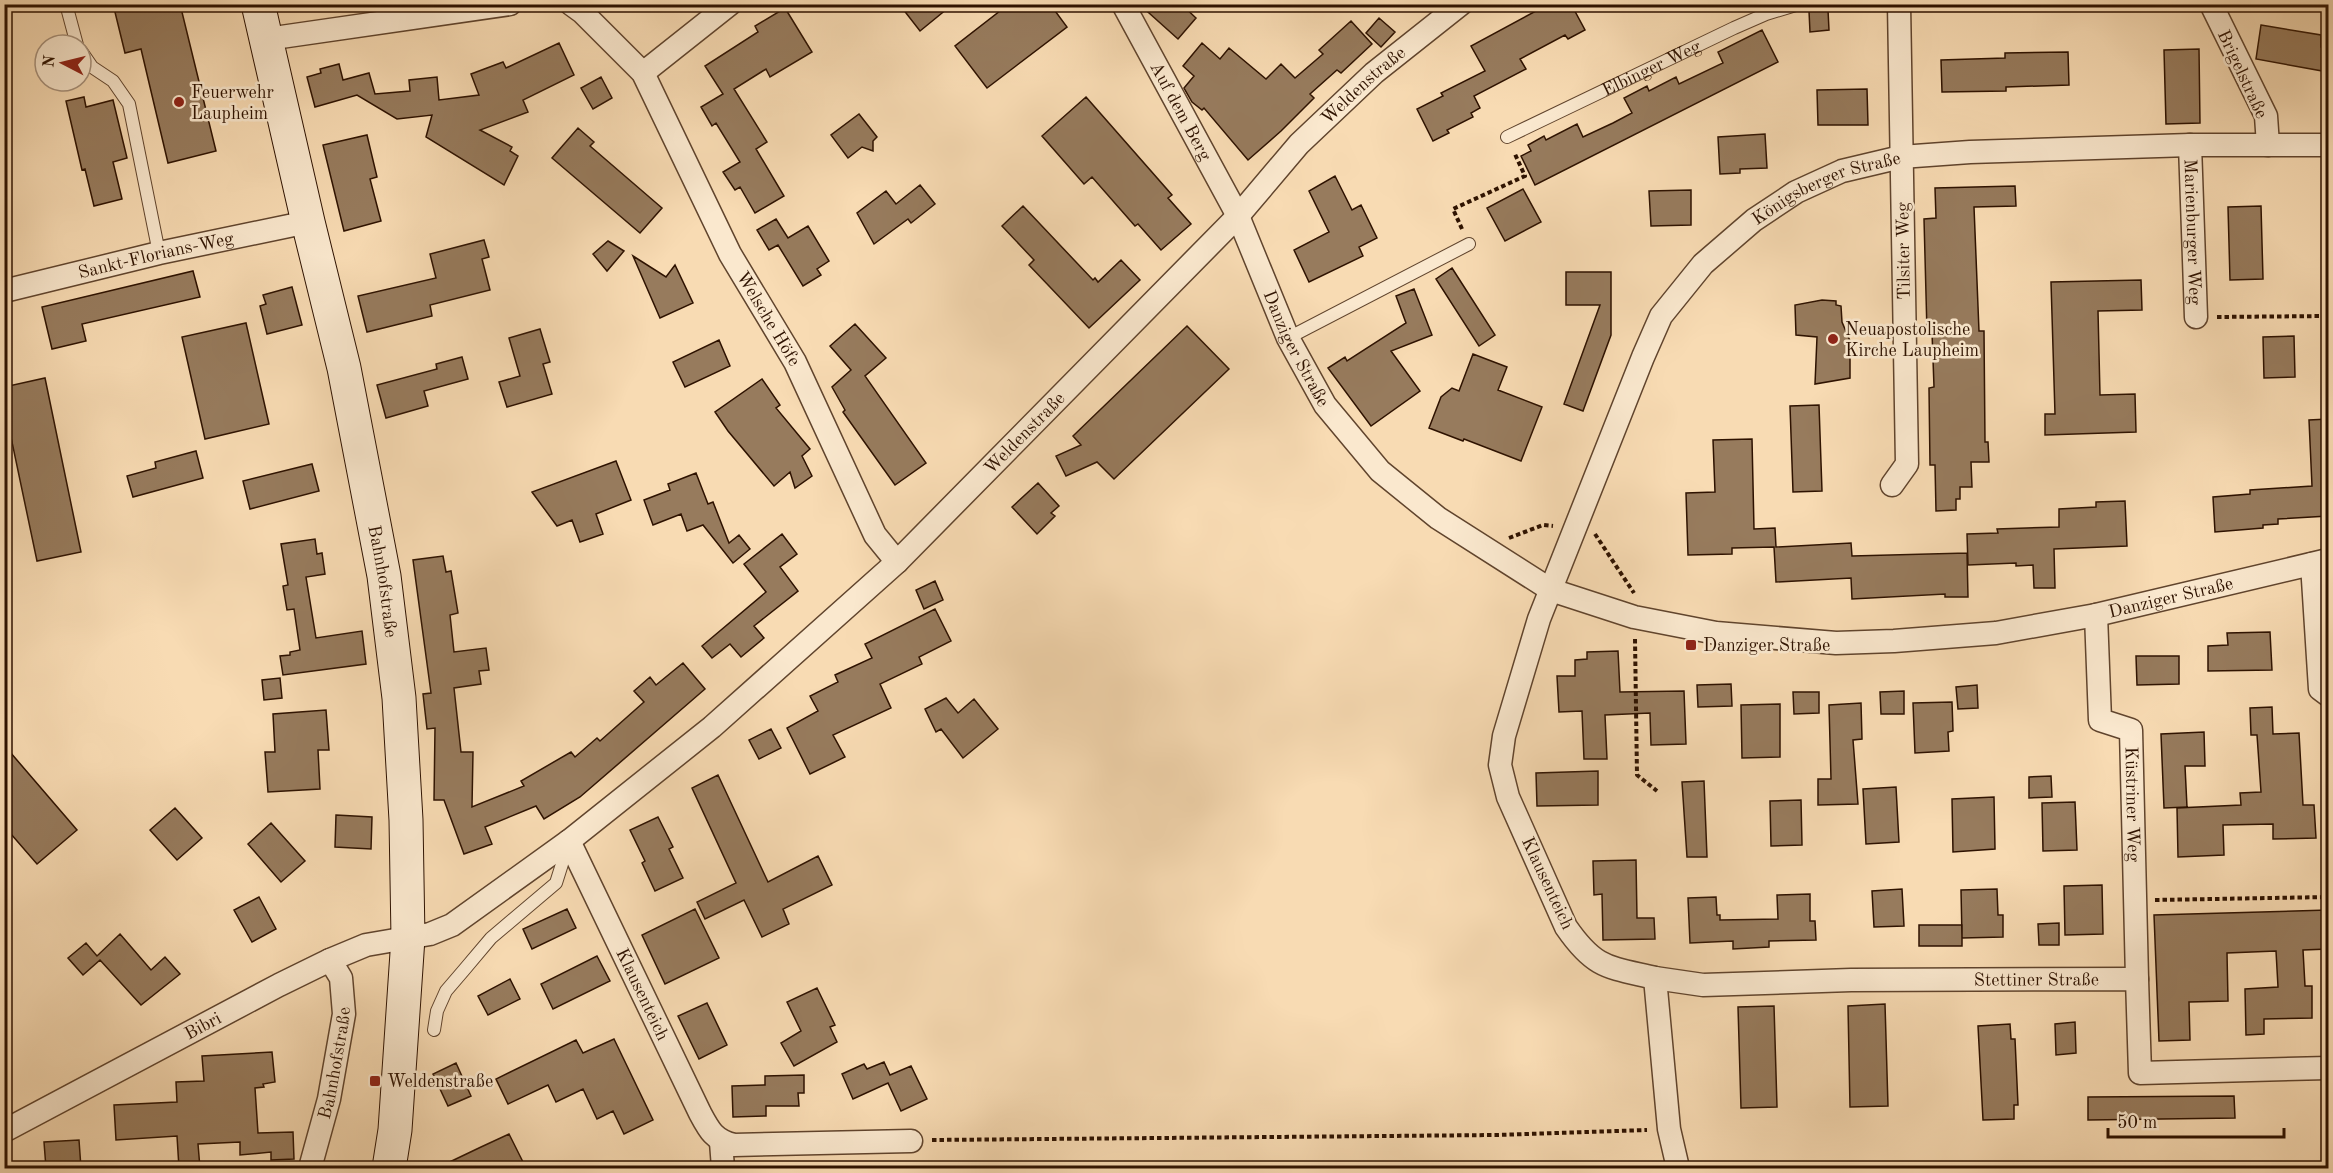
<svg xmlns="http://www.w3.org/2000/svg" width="2333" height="1173" font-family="'Old Standard TT',serif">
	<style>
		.building { fill: #977b5d; stroke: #2e1200; stroke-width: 1.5 }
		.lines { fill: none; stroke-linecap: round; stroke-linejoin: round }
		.service-casing { stroke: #60442d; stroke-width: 14 }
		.minor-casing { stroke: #60442d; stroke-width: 25 }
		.secondary-casing { stroke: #2e1200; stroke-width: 35 }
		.path { stroke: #2e1200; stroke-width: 4; stroke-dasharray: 4.5 3; stroke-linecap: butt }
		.service { stroke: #fae8ce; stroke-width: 12 }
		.minor { stroke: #fae8ce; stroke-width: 22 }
		.secondary { stroke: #fae8ce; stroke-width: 33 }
		.poi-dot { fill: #8f2418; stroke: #fae8ce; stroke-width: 2 }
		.labels { text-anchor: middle; stroke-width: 5; stroke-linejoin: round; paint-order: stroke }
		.street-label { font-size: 18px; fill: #2e1200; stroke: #fae8ce }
		.poi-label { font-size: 18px; fill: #2e1200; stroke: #fae8ce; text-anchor: start }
	</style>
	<rect width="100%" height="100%" fill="#f8dbb3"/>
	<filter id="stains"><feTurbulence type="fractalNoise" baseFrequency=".00333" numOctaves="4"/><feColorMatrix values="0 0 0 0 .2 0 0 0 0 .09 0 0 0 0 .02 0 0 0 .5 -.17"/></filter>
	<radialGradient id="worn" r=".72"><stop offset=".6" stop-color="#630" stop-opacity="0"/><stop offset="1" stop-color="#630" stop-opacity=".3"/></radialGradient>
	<!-- building -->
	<path class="building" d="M113,4h67l36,147 -48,12 -27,-114 -16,4z
		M899,4h54l-33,27z
		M1009,4h41l17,23 -80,61 -32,-42z
		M1139,4h42l15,14 -18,21z
		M1549,4h22l14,26 -17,9 -3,-4 -45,24 6,10 -52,27 6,12 -9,5 2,4 -26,13 2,3 -16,8 -16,-32 26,-13 -2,-3 44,-22 -14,-25z
		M785,8l27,44 -42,25 -4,-8 -32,20 33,53 -11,7 28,47 -29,17 -15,-26 -5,3 -12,-18 17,-10 -24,-39 -4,3 -11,-19 22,-13 -18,-28 53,-34 -3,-6z
		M1828,10l1,20 -19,2 -1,-21z
		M1379,18l16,14 -14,15 -15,-14z
		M1351,21l21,23 -31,29 -4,-3 -27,24 4,4 -33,33 -33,29 -44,-52 -2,2 -10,-8 -8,-14 10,-12 -11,-10 19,-23 18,16 9,-11 37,31 15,-15 14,14 28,-24 -4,-4z
		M2261,25l60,10v12h7v25l-72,-13z
		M1762,30l16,32 -243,123 -14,-29 10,-5 -3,-6 16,-9 2,4 31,-16 6,13 30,-14 19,-10 -8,-15 23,-12 2,5 27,-14 3,7 44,-21 -5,-11z
		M559,43l15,32 -51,25 5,12 -48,18 32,17 -2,4 8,5 -14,29 -78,-48 6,-22 -35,4 -40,-24 -42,12 -8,-30 14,-4 -1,-4 19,-5 4,16 26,-7 6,21 35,-3 -1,-11 28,-3 2,23 40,-5 -8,-21 32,-12 3,6z
		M2199,49l1,74 -34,1 -2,-74z
		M2068,52l1,33 -63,2v4l-64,1 -1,-32 64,-2v-5z
		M601,77l11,21 -19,11 -12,-21z
		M1867,89l1,36h-50l-1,-35z
		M84,97l2,10 27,-7 14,58 -14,4 9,37 -28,7 -9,-37 -3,1 -16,-69z
		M1086,97l86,98 -4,3 23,26 -30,26 -23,-26 -3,2 -43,-49 -8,7 -42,-48z
		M859,114l18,23 -4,4v10l-11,-4 -14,11 -17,-23z
		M578,128l16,14 -4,4 72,62 -22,25 -88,-75z
		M1765,134l2,34 -27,1v4l-20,1 -2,-37z
		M367,135l10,42 -7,2 11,42 -37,10 -21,-86z
		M1335,176l17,34 9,-5 16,33 -18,9 4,9 -54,26 -15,-32 35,-18 -20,-41z
		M920,185l15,19 -24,19 -3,-4 -34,25 -17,-31 29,-22 10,13z
		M2015,186l1,20 -42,1 5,124h5l1,111h3l1,20h-18l1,25h-12v12h-4v11l-20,1 -1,-46h-5l-1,-77 5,-1 -2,-55h-5l-3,-113 12,-1 -1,-30z
		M1523,189l18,33 -36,19 -18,-33z
		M1691,190v35l-40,1 -2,-35z
		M1023,206l70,74 2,-2 3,4 23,-22 19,20 -51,48 -60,-63 5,-5 -32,-34z
		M2261,206l2,73 -33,1 -2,-73z
		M776,219l12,19 20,-12 21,35 -12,8 4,6 -18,11 -25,-41 -9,5 -12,-20z
		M484,240l5,17 -7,2 8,31 -60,15 2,11 -65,16 -9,-36 78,-18 -6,-24z
		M608,241l16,10 -17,20 -14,-17z
		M633,256l33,21 9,-12 18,38 -33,15z
		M1452,268l43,67 -16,11 -43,-67z
		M193,271l7,26 -118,27 4,17 -34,8 -10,-42z
		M1566,272h45v63l-28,76 -19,-7 36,-99h-34z
		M2141,280l1,30 -44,1 2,84 35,-1 1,38 -91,3v-21h10l-4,-132z
		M292,287l10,38 -35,9 -7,-28 6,-2 -3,-9z
		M1414,289l18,46 -41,16 29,40 -49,35 -43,-58 17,-11 2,4 59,-38 -10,-27z
		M1822,300l14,1v4l5,1 1,16 8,19v37l-35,6 2,-47 -21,-2 -1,-30z
		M246,323l23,101 -64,15 -23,-102z
		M855,324l31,34 -21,18 61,87 -31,22 -52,-73 2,-2 -13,-23 19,-17 -21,-24z
		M1187,326l42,43 -115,110 -17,-17 -31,14 -10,-20 25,-11 -8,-9z
		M540,329l10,33 -7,2 9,30 -45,13 -8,-25 21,-6 -11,-38z
		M2294,336l1,41 -31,1 -1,-41z
		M719,340l11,26 -45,21 -12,-25z
		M1473,354l34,13 -9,23 44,17 -21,54 -57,-22 -1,2 -34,-13 12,-31 11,-9 7,3z
		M462,357l6,22 -44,12 4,15 -42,12 -9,-33 60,-16 -1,-5z
		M45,378l36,174 -44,9 -33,-157v-17z
		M762,379l18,26 -4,3 34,41 -8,7 10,20 -17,12 -5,-16 -16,14 -46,-55 -13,-19z
		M1819,405l3,86 -29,1 -3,-86z
		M2328,419v97l-50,3v5l-15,1v3l-48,4 -2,-35 37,-3v-4l62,-4 -3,-66z
		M1752,439l2,90 21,-1 1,19 75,-4 1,13 115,-3 1,44h-23v-3l-93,5 -1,-21 -75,4 -2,-35 -42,1v6l-44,1 -2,-62 29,-1 -2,-52z
		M196,451l7,27 -70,19 -6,-21 29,-8 -1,-6z
		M616,461l15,39 -35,14 7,20 -23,8 -8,-22 -15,6 -25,-34z
		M312,464l7,27 -69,18 -7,-28z
		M696,473l12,31 5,-2 16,41 10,-8 11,14 -17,14 -30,-38 -16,6 -6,-17 -28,11 -9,-25 26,-10 -2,-6z
		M1038,483l21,23 -8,7 4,3 -18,18 -25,-27z
		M2125,501l2,45 -73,3 1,39h-21l-1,-23 -17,1v-3l-48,2 -1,-31 31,-1 -1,-4 62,-2v-18l37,-2v-5z
		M782,534l15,20 -17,13 18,24 -44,35 10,12 -23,19 -11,-13 -18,14 -10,-12 64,-54 -22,-28z
		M315,539l2,15 5,-1 3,21 -19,3 10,61 46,-7 4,33 -83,11 -3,-19 10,-1v-3l10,-2 -6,-41 -7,1 -4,-24 5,-1 -7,-41z
		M443,556l3,16 5,-1 7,42 -8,2 4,37 32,-4 3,22 -10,1 2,13 -27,4 7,64h12l-1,55 52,-21 -3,-5 50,-29 4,5 22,-19 3,3 44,-39 -10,-11 16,-14 6,8 27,-22 22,26 -125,108 -36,22 -8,-13 -51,21 7,17 -28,10 -20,-54h-10l1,-72 -8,1 -4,-35 8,-1 -18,-133z
		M935,581l8,19 -19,9 -8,-19z
		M935,609l16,32 -32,16 3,7 -42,20 11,24 -58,27 12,22 -35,17 -23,-46 31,-17 -8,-15 28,-14 -3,-7 37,-17 -7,-14z
		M2270,632l2,38 -64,1v-25l20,-1 -1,-12z
		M1618,651l2,41 64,-1 2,53 -35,1 -1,-32 -45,2 2,44h-23l-2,-48 -23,1 -2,-36h18v-16l12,-1v-7z
		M2136,656h43v28l-42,1z
		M280,678l2,20 -18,2 -2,-20z
		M1731,684l1,22 -34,1 -1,-22z
		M1977,685l1,23 -20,1 -2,-22z
		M1904,691v23h-23l-1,-22z
		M1793,692h26v21l-25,1z
		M946,698l12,15 16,-14 24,30 -35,29 -22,-29 -5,3 -11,-23z
		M1952,702l1,29 -5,1 1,19 -34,2 -2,-50z
		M1861,703l1,36 -9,1 5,64 -40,1v-26h13l-2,-74z
		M1780,704v53l-38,1 -1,-53z
		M2272,707l1,27 26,-1 4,72h11l2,33 -43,1v-15l-50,1 1,30 -46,2 -1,-49 64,-3 -1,-12 21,-1 -4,-57h-6l-1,-27z
		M326,710l3,40h-11l2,39 -52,3 -3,-40h10l-2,-38z
		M771,729l10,19 -22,11 -10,-19z
		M2204,732l1,34h-20l2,41 -23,1 -3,-74z
		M4,745l73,85 -40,34 -33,-38z
		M1598,771v34l-61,1 -1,-33z
		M718,775l50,107 50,-26 14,29 -49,24 6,15 -27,13 -18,-37 -39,19 -8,-17 39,-19 -44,-95z
		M2051,776l1,21 -23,1v-21z
		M1704,781l3,76h-20l-5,-75z
		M1896,787l3,55 -33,2 -3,-55z
		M1994,797l1,52 -42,3 -1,-53z
		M1801,800l1,45 -31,1 -1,-45z
		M2075,802l2,48 -34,1 -1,-48z
		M175,808l27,30 -25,22 -27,-30z
		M336,815l36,2 -1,32 -36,-2z
		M658,817l15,30 -4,2 14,29 -28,13 -13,-28 3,-2 -15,-31z
		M271,823l34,38 -24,21 -33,-38z
		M1636,860l1,58h17l1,21 -52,1 -1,-46 -8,1 -1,-34z
		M2102,885l1,49 -38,1 -1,-49z
		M1902,889l2,37 -30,1 -2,-36z
		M1997,889l1,26h5v22l-41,1 -1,-48z
		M1810,894v27h5l1,19 -47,1v6l-36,2v-8l-43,2 -2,-45 28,-1 1,18h3v5l58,-1 -1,-24z
		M259,897l17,32 -24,13 -18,-32z
		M567,909l9,19 -44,21 -9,-20z
		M695,909l24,49 -54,26 -23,-49z
		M2328,910v39l-25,1 2,36h7v32l-48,1v15l-18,1 -1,-46 33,-2 -2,-36 -49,2 1,48 -39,1 1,38 -31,1 -5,-126z
		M2059,923v22h-20l-1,-21z
		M1919,925h43v21h-43z
		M120,934l31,36 14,-13 15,17 -39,31 -41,-45 -17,15 -15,-17 18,-15 11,13z
		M597,956l13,25 -57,28 -12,-25z
		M510,979l10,20 -32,16 -10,-19z
		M817,988l18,37 -5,2 7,15 -43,24 -13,-23 20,-12 -14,-29z
		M707,1003l20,42 -28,14 -21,-43z
		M1885,1004l3,102 -38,1 -2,-101z
		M1774,1006l3,101 -36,1 -3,-101z
		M2075,1022l1,31 -20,2 -1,-31z
		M2010,1024l1,15h4l3,66h-4v14l-31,1 -5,-94z
		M614,1039l39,81 -29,14 -11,-23 -16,8 -14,-30 -27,13 -8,-17 -40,19 -12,-25 80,-39 7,13z
		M272,1052l3,30 -12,2 1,3 -9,1 3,45 35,-1 1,27 -23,1v-8l-31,3v-13l-42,2 2,24h-21l-2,-32 -61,4 -2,-35 63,-3 -1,-20 28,-1 -2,-25z
		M884,1062l6,13 21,-9 16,33 -26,12 -13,-28 -35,16 -11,-25 22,-10 3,5z
		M456,1063l15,33 -23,10 -15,-32z
		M804,1075v18h-6l1,13h-33v10l-33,1 -1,-31 33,-1v-9z
		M2234,1096l1,22 -147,2v-23z
		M509,1134l17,34h-89l44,-21z
		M79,1140l2,28h-35l-2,-26z"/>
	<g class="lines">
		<defs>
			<g id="service">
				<path d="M66,4l11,41"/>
				<path d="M81,51l11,16 21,14 16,23 30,149"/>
				<path id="s1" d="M1507,137l227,-109 32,-14 33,-10"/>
				<path d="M1288,338l181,-94"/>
				<path d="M434,1030l3,-19 9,-20 18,-21 27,-32 65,-55 12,-38"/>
			</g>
			<g id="minor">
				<path id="s2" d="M571,4l11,8 61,61 87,181 65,108 80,173 22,27"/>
				<path id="s3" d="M1123,4l115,212 50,122 37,67 55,66 58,47 113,72 83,27 82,16 120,10 58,-2 102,-8 100,-18 232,-55"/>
				<path d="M2211,4l55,112 2,29"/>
				<path d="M267,39l243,-35"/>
				<path d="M643,73l87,-69"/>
				<path id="s4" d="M2190,145l6,172"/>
				<path id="s5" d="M4,291l155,-38 149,-31"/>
				<path d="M1892,485l15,-21 -8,-460"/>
				<path d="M2312,564l8,125 8,6"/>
				<path id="s6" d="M2096,615l4,105 31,10 6,249"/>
				<path id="s7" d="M569,841l131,272c9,17 14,27 34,32l177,-4"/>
				<path id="s8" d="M1655,978l48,7 148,-5 286,-1 3,94 188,-5"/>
				<path id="s9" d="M4,1131l275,-146 51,-25 36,-15 64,-11 22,-9 117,-84 143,-114 185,-165 341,-346 61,-72 75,-71 87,-69"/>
				<path d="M721,1142l2,26"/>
				<path id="s10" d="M310,1168l19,-69 15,-85 -3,-36 -11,-18"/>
				<path id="s11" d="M1678,1168l-9,-39 -14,-151c-47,-11 -60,-9 -89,-51l-58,-130 -8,-32 4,-29 35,-117 104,-262 18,-41 42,-52 51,-44 42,-28 46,-21 59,-14 69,-5 220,-7h138"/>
			</g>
			<g id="secondary">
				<path id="s12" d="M258,4l50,218 36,146 40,208 15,122 7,122 2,118 -13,192 -6,38"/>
			</g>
		</defs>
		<!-- service casing -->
		<use href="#service" class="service-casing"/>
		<!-- minor casing -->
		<use href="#minor" class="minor-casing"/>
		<!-- secondary casing -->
		<use href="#secondary" class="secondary-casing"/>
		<!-- path -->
		<path class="path" d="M1462,229l-9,-20 72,-33 -11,-24
			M2217,317l111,-1
			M1595,534l39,59
			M1509,538l34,-13 10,1
			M1635,639l2,136 20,16
			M2155,900l173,-3
			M932,1140l565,-5 150,-5"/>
		<!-- service -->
		<use href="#service" class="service"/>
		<!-- minor -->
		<use href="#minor" class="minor"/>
		<!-- secondary -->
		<use href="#secondary" class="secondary"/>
	</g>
	<!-- markers -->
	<g class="poi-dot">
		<circle cx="179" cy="102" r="6"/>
		<circle cx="1833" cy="339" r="6"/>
		<rect x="1685" y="639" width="12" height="12" rx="3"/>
		<rect x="369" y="1075" width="12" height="12" rx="3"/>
	</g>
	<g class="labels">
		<!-- street labels -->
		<g class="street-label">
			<text dy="6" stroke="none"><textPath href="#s1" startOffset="160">Elbinger Weg</textPath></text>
			<text transform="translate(2243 74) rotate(65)" y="6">Brigelstraße</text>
			<text dy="6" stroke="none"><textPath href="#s9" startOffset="1738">Weldenstraße</textPath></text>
			<text dy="6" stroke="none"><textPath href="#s3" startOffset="122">Auf dem Berg</textPath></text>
			<text dy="6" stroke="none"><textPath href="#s11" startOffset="1166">Königsberger Straße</textPath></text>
			<text dy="6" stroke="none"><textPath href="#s4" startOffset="87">Marienburger Weg</textPath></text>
			<text transform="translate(1903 251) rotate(-91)" y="6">Tilsiter Weg</text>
			<text dy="6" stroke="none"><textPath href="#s5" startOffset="156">Sankt-Florians-Weg</textPath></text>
			<text dy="6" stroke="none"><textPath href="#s2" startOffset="376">Welsche Höfe</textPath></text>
			<text dy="6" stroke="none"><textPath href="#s3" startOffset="386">Danziger Straße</textPath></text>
			<text dy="6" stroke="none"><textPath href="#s9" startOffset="1252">Weldenstraße</textPath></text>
			<text dy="6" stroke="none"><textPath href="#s12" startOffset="591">Bahnhofstraße</textPath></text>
			<text dy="6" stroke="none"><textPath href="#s3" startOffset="1374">Danziger Straße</textPath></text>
			<text dy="6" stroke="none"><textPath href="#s6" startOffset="212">Küstriner Weg</textPath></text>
			<text transform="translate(1548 883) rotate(65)" y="6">Klausenteich</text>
			<text dy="6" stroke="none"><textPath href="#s8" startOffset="382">Stettiner Straße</textPath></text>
			<text dy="6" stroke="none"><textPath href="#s7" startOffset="170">Klausenteich</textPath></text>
			<text dy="6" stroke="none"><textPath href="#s9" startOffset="225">Bibri</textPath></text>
			<text dy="6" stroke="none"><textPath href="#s10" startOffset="108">Bahnhofstraße</textPath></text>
		</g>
		<!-- poi labels -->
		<g class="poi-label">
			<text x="191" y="98">Feuerwehr<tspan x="191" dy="21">Laupheim</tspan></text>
			<text x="1845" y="335">Neuapostolische<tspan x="1845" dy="21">Kirche Laupheim</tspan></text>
			<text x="1703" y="651">Danziger Straße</text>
			<text x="387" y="1087">Weldenstraße</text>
		</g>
	</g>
	<!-- margin -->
	<rect width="2333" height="1173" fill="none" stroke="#f8dbb3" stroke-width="24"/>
	<rect x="6" y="6" width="2321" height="1161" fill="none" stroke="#2e1200" stroke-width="3"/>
	<rect x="12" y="12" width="2309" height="1149" fill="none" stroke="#2e1200" stroke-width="1.5"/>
	<!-- north arrow -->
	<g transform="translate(63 63) rotate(277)"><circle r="28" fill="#fae8ce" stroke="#a8927c" stroke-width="1.5"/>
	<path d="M0-4.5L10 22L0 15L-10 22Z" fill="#8f2418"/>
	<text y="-9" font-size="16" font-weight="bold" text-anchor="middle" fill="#2e1200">N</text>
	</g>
	<!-- scale -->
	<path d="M2108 1128v9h176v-9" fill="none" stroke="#2e1200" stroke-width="3"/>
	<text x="2117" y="1128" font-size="18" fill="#2e1200" stroke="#fae8ce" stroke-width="4.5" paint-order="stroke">50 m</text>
	<rect width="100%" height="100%" filter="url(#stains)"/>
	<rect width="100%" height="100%" fill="url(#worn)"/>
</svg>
